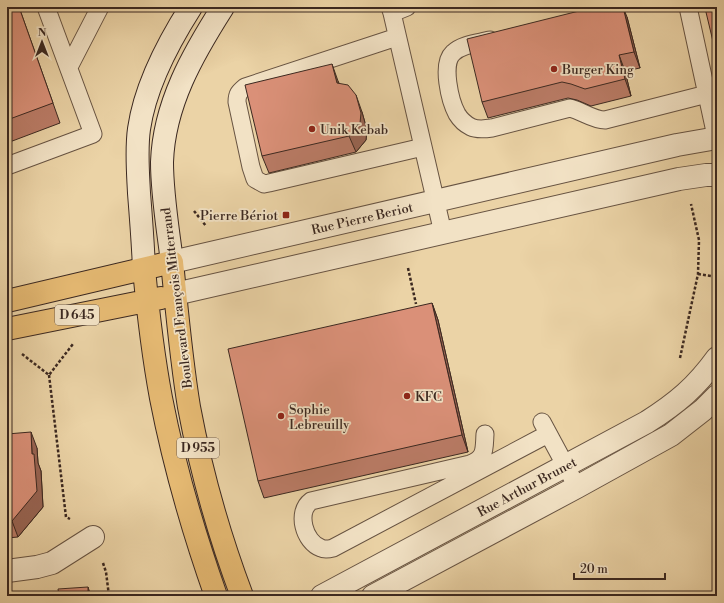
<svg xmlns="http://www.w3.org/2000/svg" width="724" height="603" font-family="'Libre Bodoni',serif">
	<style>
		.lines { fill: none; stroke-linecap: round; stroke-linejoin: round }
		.service-casing { stroke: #675342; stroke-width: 19 }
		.minor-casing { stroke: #675342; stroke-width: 24 }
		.tertiary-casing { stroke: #675342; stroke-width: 24 }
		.secondary-casing { stroke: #3b2820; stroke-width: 24 }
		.primary-casing { stroke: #3b2820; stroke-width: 24 }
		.path { stroke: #3b2820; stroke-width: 2.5; stroke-dasharray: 3 2; stroke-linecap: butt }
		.service { stroke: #f2e2c5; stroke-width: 17 }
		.minor { stroke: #f2e2c5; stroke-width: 22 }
		.tertiary { stroke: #f2e2c5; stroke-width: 22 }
		.secondary { stroke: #f2e2c5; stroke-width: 22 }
		.primary { stroke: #e6ba73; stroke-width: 22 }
		.wall { fill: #bb7c67; stroke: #3b2820 }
		.shaded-wall { fill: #996554; stroke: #3b2820 }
		.building { fill: #da9078; stroke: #3b2820 }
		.poi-dot { fill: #8f2418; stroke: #f2e2c5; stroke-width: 1.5 }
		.labels { text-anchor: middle; stroke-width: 3.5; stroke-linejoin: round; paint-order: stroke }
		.shield { fill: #f2e2c5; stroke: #726052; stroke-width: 1 }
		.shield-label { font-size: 12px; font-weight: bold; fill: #3b2820 }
		.poi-label { font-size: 13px; fill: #3b2820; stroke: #f2e2c5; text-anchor: start }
		.street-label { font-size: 13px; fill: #3b2820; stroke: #f2e2c5 }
	</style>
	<rect width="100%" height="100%" fill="#ebd3a6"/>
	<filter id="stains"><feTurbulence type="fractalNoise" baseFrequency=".005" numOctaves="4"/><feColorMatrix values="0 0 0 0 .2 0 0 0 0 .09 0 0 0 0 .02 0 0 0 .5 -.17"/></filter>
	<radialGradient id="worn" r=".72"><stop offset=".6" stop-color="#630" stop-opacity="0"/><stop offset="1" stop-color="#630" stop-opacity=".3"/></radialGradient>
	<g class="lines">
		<defs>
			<path id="service" d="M390,7l2,6 15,-6
				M688,7l29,134
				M392,13l51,220
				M397,37l-152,50c-6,5 -8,7 -8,15l14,65 4,12 9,5 5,-1 154,-36
				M490,40c-11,3 -28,4 -37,13 -12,11 -3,48 4,61 3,5 8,10 14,13 6,3 14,2 21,1l78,-20c12,3 23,12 35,12l102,-26
				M69,67l31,-60
				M7,166l86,-32 -47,-127
				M542,422l35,65
				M485,434c-1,15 1,24 -15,30l-159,37c-15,11 -7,41 10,47 4,2 8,1 12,0l215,-114"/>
			<path id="minor" d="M7,571l30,-4 15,-4 41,-26"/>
			<g id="tertiary">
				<path id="s1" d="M172,262l505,-117 40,-7"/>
				<path d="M175,294l504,-115 27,-4h11"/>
				<path id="s2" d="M322,596l325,-174c30,-19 49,-35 70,-64"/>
				<path d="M373,596l204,-109 94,-52 32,-25 14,-14"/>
			</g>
			<path id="secondary" d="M172,262c-4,-33 -10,-67 -10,-100 2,-58 31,-108 61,-155
				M144,269c-1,-26 -3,-51 -5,-76 -1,-21 -3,-43 0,-64 6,-42 29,-86 52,-122"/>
			<path id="primary" d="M144,269c4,43 9,86 17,129 13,67 32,133 55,198
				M7,301l165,-39c5,49 9,97 17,145 12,64 30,128 53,189
				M7,329l154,-31"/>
		</defs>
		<!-- service casing -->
		<use href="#service" class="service-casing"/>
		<!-- minor casing -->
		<use href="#minor" class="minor-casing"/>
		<!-- tertiary casing -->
		<use href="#tertiary" class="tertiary-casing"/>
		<!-- secondary casing -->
		<use href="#secondary" class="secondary-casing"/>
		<!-- primary casing -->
		<use href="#primary" class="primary-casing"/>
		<!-- path -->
		<path class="path" d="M194,211l12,15
			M408,268l8,36
			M698,274l19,3
			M22,354l27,21 24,-31
			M680,358l18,-84 1,-34 -8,-36
			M49,375l17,142 4,2
			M103,563l3,9 3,24"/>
		<!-- service -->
		<use href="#service" class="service"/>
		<!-- minor -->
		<use href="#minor" class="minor"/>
		<!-- tertiary -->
		<use href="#tertiary" class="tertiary"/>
		<!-- secondary -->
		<use href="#secondary" class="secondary"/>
		<!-- primary -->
		<use href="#primary" class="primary"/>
	</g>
	<!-- wall -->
	<path class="wall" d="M7,7h12l41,116 -53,20z
		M627,17l13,51 -15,3 6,25 -40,10 -14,-6 -9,-2 -80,20 -6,-16z
		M338,81l1,2 23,29 5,18 -1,10 -10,12 -87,21 -7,-17z
		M432,303l6,17 30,132 -204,46 -6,-17z
		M7,434l30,14 1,15 3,8 2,36 -25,30 -11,1z"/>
	<!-- shaded-wall -->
	<path class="shaded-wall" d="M623,7l4,10 13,51 -6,-16z
		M619,55l6,16 6,25 -6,-17z
		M332,64l6,17 5,18 -6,-16z
		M356,95l6,17 5,18 -1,10 -10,12 -7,-16z
		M432,303l6,17 30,132 -6,-17z
		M31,432l6,16 1,15 3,8 2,36 -25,30 -6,-16 20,-67z
		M88,587l3,9h-3z"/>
	<!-- building -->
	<path class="building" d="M7,7h12l34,96 -46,17z
		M595,7h28l11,45 -15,3 6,24 -40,10 -14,-5 -9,-2 -80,20 -15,-63z
		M710,7h7v46l-1,1 -11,-46z
		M332,64l5,19 11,2 8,10 5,18 -1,10 -11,13 -87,20 -17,-71z
		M432,303l30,132 -204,46 -30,-132z
		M31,432l1,22h2l3,37 -25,30h-5v-87z
		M88,587v9h-29l-1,-7z"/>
	<!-- markers -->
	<g class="poi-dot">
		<circle cx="554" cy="69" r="4"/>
		<circle cx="312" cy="129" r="4"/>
		<rect x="282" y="211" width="8" height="8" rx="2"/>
		<circle cx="407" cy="396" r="4"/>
		<circle cx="281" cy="416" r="4"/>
	</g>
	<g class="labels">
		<!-- shield labels -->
		<g class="shield">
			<rect x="55" y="305" width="44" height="20" rx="3"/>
			<rect x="177" y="438" width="42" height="20" rx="3"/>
		</g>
		<g class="shield-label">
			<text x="77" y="319">D 645</text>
			<text x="198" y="452">D 955</text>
		</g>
		<!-- poi labels -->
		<g class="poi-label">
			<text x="562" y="74">Burger King</text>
			<text x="320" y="134">Unik Kebab</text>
			<text x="278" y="220" text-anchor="end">Pierre Bériot</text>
			<text x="415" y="401">KFC</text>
			<text x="289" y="414">Sophie<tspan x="289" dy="15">Lebreuilly</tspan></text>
		</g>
		<!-- street labels -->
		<g class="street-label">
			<text dy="5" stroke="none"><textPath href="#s1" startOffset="195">Rue Pierre Beriot</textPath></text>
			<text transform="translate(176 298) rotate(-97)" y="5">Boulevard François Mitterrand</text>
			<text dy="5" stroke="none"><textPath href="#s2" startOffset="232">Rue Arthur Brunet</textPath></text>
		</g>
	</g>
	<!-- margin -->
	<rect width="724" height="603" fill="none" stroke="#ebd3a6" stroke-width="24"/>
	<rect x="8" y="8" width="708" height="587" fill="none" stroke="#3b2820" stroke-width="2"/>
	<rect x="12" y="12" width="700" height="579" fill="none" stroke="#3b2820"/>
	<!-- north arrow -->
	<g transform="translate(42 42)" stroke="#f2e2c5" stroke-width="3" paint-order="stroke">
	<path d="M0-3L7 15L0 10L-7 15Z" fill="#3b2820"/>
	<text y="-6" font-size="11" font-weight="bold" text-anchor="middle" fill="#3b2820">N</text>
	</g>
	<!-- scale -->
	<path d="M574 573v6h91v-6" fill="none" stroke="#3b2820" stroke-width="2"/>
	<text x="580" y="573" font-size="12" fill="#3b2820" stroke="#f2e2c5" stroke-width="3" paint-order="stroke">20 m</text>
	<rect width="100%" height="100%" filter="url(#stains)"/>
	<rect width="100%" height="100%" fill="url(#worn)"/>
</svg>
